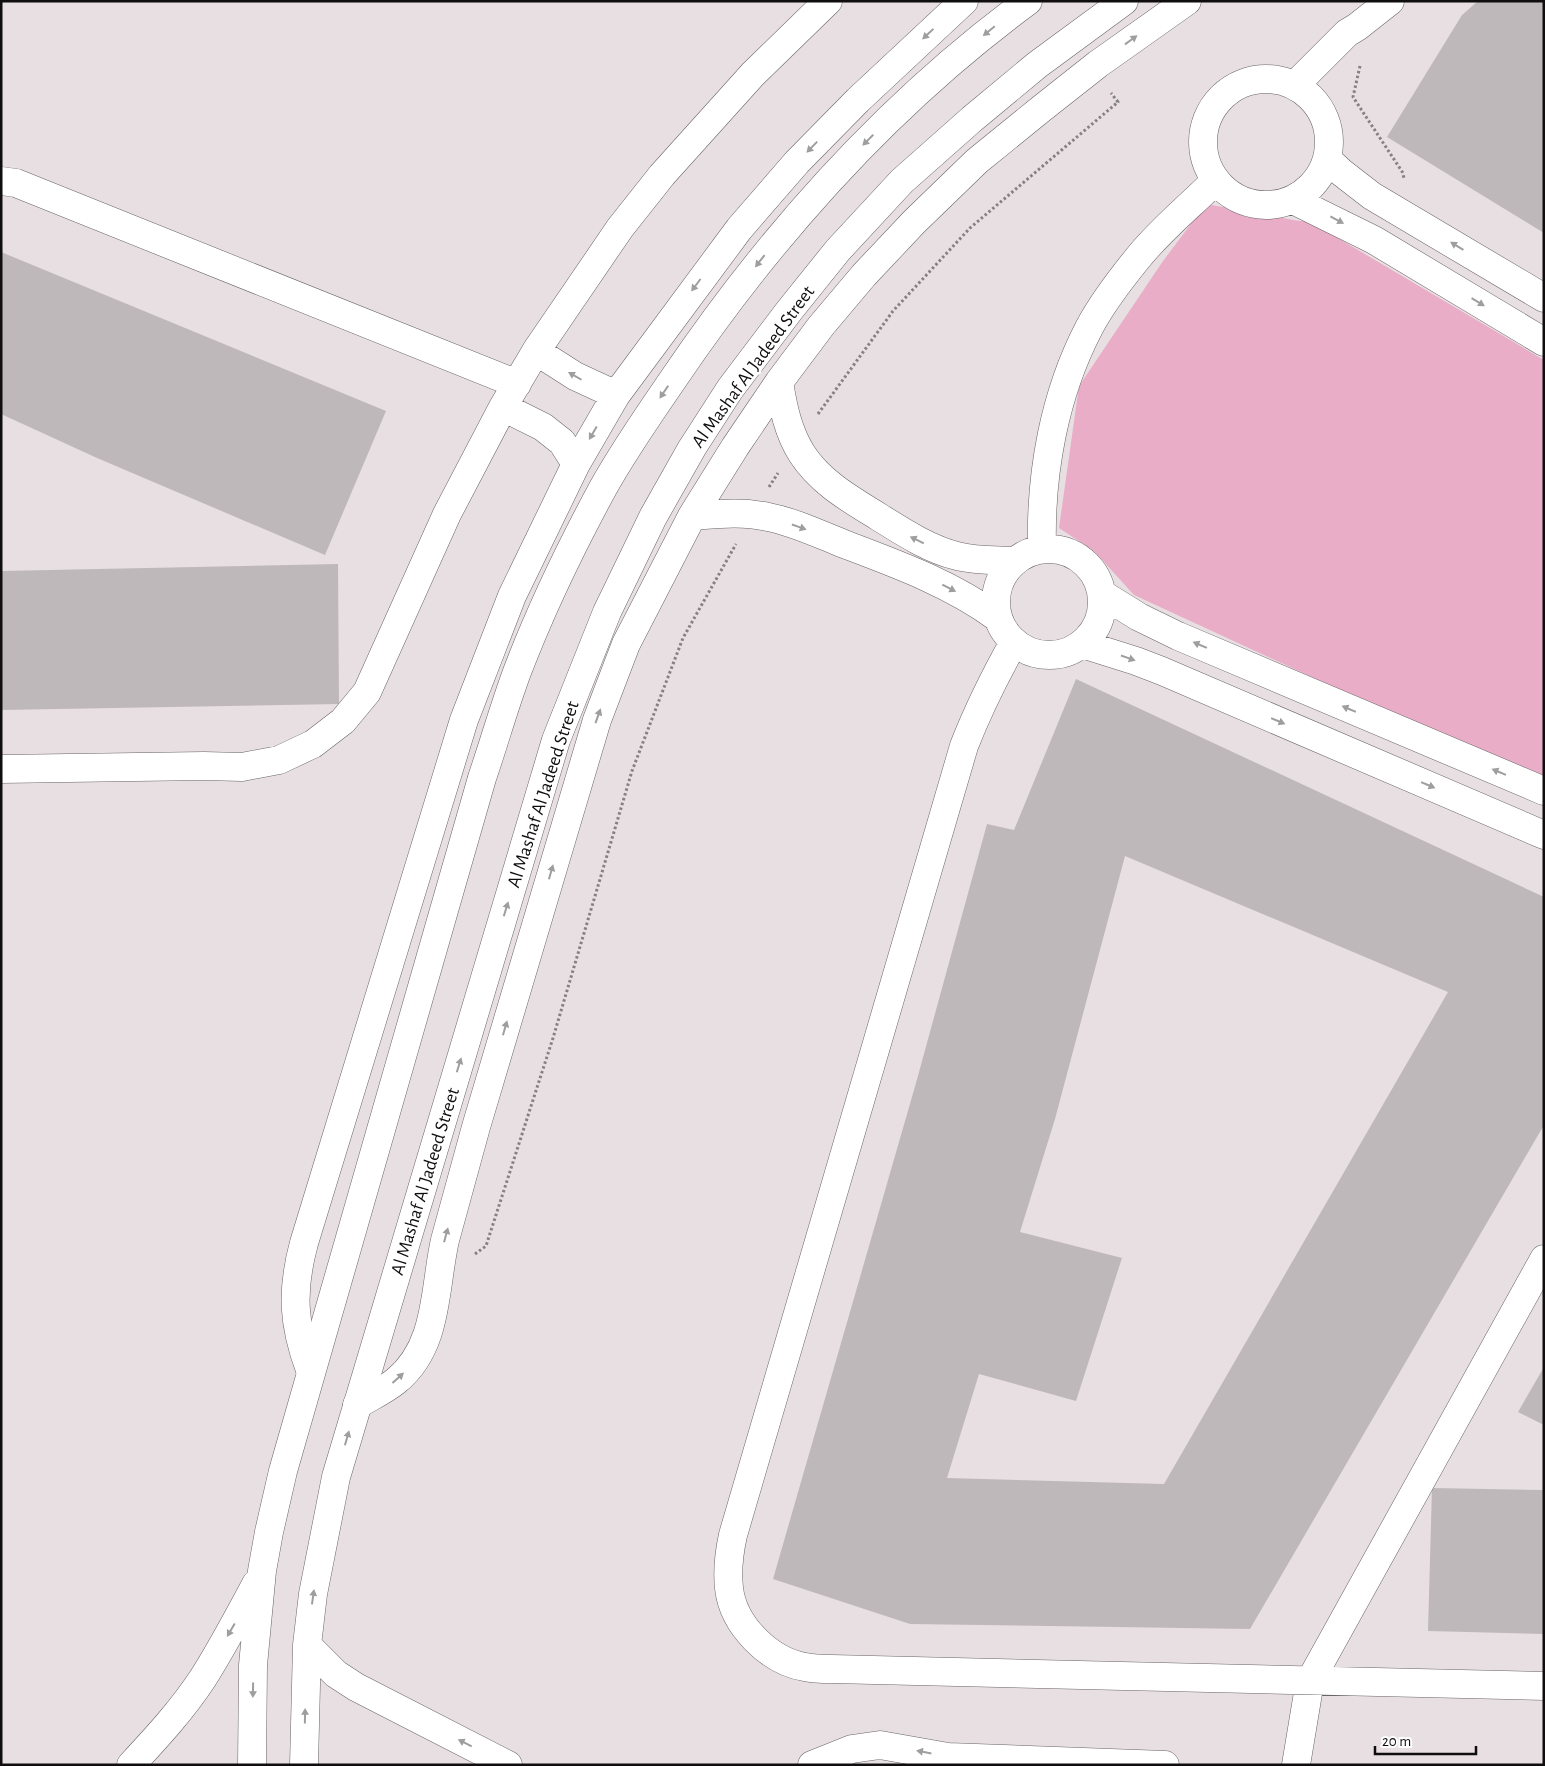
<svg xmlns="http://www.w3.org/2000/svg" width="1545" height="1766" font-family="'Alegreya Sans',sans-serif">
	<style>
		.green { fill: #e9adc7 }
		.building { fill: #bfb8bb; fill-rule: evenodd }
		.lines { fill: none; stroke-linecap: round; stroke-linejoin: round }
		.minor-casing { stroke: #6a6466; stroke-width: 29 }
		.tertiary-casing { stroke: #6a6466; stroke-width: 29 }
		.path { stroke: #858082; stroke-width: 3; stroke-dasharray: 2.5 2.5; stroke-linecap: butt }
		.minor { stroke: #fff; stroke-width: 28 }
		.tertiary { stroke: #fff; stroke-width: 28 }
		.oneway { fill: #9f9e9f }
		.labels { text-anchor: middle; stroke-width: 5; stroke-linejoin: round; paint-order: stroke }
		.street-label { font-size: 19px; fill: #0f0d0e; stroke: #fff }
	</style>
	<rect width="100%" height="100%" fill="#e7dfe2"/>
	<!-- green -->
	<path class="green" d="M1206,204l93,17h10l235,139v417l-135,-55 -275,-127 -40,-44 -35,-23 20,-142 84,-125z"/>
	<!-- building -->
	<path class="building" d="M1478,1h66v232l-157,-96 75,-122z
		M1,252l385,159 -61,144 -228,-97 -96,-44z
		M338,564l1,140 -338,6v-139z
		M1076,679l468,218v228l-294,504 -340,-5 -137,-45 143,-496 71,-259 27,6zM1125,856l323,136 -284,492 -217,-6 32,-104 97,27 46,-143 -102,-26 35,-113z
		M1544,1367v58l-26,-13z
		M1432,1488l112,2v144l-116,-3z"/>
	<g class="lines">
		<defs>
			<path id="minor" d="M1203 142a63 63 0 1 1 126 0a63 63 0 1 1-126 0Z
				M1295,85l52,-52 10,-6 33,-26
				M1327,159l14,13 31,24 172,102
				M1,181l15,2 501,201
				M1293,200l81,40 170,102
				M536,351l39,25 41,19
				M779,382c4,25 9,50 23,72 19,29 48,45 77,63 24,15 50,32 78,39 19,5 39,4 57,5
				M503,407l40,20 19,15 14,22
				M692,516c26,-2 50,-5 76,1 26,5 51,17 76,27 53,20 108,40 154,74
				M1042,549c-2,-75 12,-154 47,-221 13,-25 31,-48 48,-69 23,-29 52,-52 78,-78
				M996 602a53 53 0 1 1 106 0a53 53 0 1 1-106 0Z
				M1102,594l37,23 39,19 366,155
				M1014,642c-19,34 -36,68 -50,104l-231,789c-4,18 -6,35 -4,53 4,37 40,73 76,79 9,2 18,2 27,2l712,17
				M1082,644l54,17 26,10 382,164
				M1,769l203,-3 38,1 37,-7 34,-16 30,-23 24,-29 80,-178 56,-107 33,-56 84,-123 42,-53 91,-101 75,-73
				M310,1370c-17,-46 -19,-79 -6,-127l160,-523 48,-124 64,-132 40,-69 123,-166 58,-67 61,-62 106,-99
				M357,1405c13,-8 28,-15 39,-24 43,-35 38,-93 49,-141l31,-113 121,-407 29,-76 66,-128 43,-69 44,-65 42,-56 43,-51 50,-53 63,-61 64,-52 57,-45 89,-63
				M812,1765l40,-16 28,-4 68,12 217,8
				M1296,1765l14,-84 234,-422"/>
			<path id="tertiary" d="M307,1645l29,29 20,13 152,78
				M131,1765c26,-28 51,-55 72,-87 19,-30 36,-62 53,-94
				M252,1765l1,-100 9,-94 7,-39 14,-61 199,-693c12,-35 22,-71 35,-106 24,-63 54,-125 86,-184 21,-38 47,-75 71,-110 97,-143 214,-274 354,-377
				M304,1765l3,-120 6,-51 23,-117 220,-737 51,-128 46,-95 39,-69 38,-59 59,-78 49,-61 64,-69 70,-62 65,-54 87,-64"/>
		</defs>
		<!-- minor casing -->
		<use href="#minor" class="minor-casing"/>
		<!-- tertiary casing -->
		<use href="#tertiary" class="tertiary-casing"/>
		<!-- path -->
		<path class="path" d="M1360,66l-7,31 50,76 1,6
			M818,414l75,-103 77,-83 148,-126 -7,-9
			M769,487l9,-14
			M475,1254l11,-8 67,-208 79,-267 51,-133 53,-94"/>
		<!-- minor -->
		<use href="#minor" class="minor"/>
		<!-- tertiary -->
		<use href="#tertiary" class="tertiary"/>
	</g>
	<!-- one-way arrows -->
	<defs><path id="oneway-solid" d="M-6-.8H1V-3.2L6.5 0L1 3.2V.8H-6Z" transform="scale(1.25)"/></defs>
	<g class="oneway">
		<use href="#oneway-solid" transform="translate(989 31) rotate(141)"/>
		<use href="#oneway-solid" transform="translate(928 34) rotate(137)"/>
		<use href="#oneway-solid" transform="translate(1131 40) rotate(-36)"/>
		<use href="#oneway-solid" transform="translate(868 140) rotate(135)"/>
		<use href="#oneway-solid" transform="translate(812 147) rotate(134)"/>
		<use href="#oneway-solid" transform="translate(1337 220) rotate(28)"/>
		<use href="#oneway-solid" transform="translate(1457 246) rotate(-149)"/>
		<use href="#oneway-solid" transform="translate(760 261) rotate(128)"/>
		<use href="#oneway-solid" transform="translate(696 285) rotate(127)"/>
		<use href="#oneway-solid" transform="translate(1478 302) rotate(31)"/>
		<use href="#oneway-solid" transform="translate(575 376) rotate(-150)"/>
		<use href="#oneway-solid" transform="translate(664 392) rotate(124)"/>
		<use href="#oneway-solid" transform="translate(593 433) rotate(120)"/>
		<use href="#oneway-solid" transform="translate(799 527) rotate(19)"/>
		<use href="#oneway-solid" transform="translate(917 540) rotate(-154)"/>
		<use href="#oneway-solid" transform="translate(949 588) rotate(27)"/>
		<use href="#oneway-solid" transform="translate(1200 645) rotate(-157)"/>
		<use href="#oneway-solid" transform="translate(1128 658) rotate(19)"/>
		<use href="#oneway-solid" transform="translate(1349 709) rotate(-157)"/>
		<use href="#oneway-solid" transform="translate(598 716) rotate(-70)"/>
		<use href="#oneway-solid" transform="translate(1278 721) rotate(23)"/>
		<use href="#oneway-solid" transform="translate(1499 772) rotate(-157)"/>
		<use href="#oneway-solid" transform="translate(1428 785) rotate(23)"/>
		<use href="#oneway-solid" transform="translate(551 872) rotate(-74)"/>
		<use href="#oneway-solid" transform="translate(506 909) rotate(-73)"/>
		<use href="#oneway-solid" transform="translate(505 1028) rotate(-74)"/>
		<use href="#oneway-solid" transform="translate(459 1065) rotate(-73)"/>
		<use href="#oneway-solid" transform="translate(446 1235) rotate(-75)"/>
		<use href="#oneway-solid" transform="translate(398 1378) rotate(-42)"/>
		<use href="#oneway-solid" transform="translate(347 1438) rotate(-74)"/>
		<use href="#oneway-solid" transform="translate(313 1597) rotate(-82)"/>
		<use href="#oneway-solid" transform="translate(231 1630) rotate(120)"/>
		<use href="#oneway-solid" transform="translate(253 1690) rotate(91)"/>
		<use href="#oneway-solid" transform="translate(305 1716) rotate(-89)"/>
		<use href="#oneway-solid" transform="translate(465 1743) rotate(-153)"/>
		<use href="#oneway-solid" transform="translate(924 1752) rotate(-169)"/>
	</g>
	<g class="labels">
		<!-- street labels -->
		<g class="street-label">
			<text transform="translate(752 366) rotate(-54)" y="7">Al Mashaf Al Jadeed Street</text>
			<text transform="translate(542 794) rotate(-72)" y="7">Al Mashaf Al Jadeed Street</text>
			<text transform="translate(424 1181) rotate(-73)" y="7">Al Mashaf Al Jadeed Street</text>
		</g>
	</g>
	<!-- border -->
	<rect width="1545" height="1766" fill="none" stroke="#0f0d0e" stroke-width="5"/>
	<!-- scale -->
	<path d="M1375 1746v8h101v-8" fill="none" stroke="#0f0d0e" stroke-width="2.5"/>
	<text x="1382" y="1746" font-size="15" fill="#0f0d0e" stroke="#ffffff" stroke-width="4" paint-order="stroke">20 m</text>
</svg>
